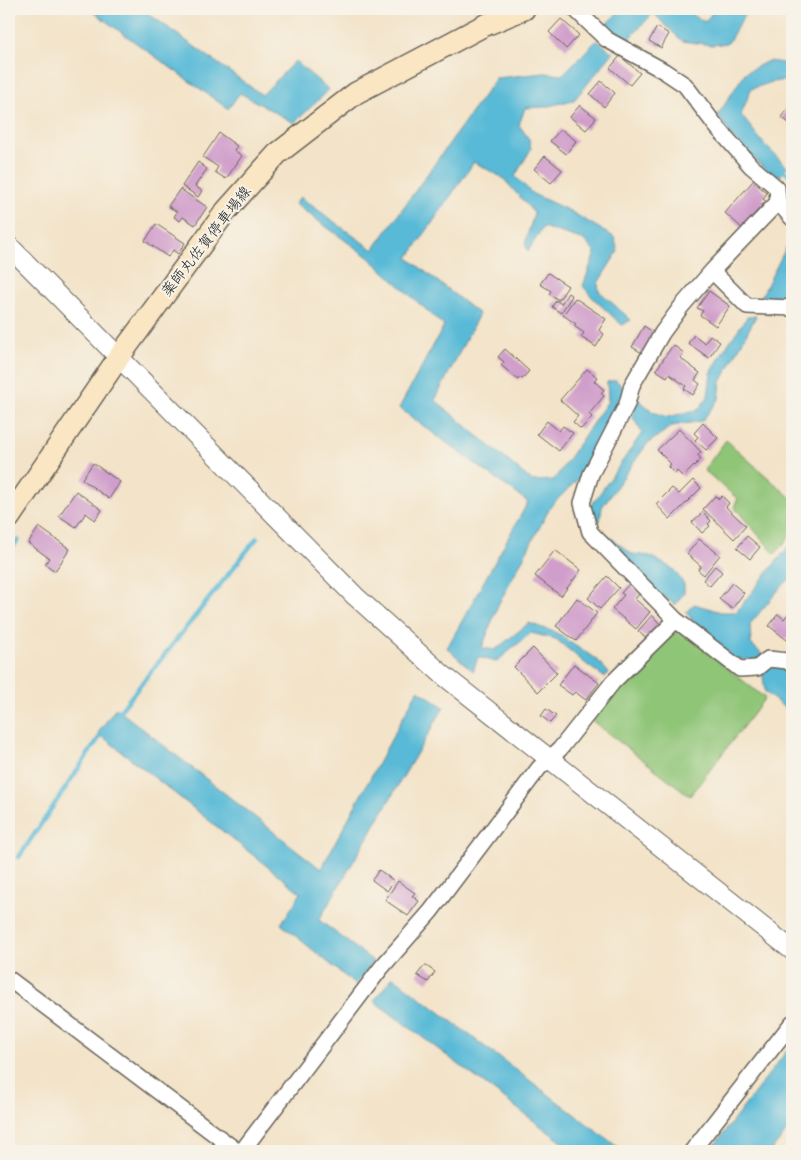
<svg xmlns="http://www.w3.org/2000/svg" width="801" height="1160" font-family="'Patrick Hand','Klee One',sans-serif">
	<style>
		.green { fill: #8fc577; stroke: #56704a }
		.water { fill: #59bad7; stroke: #3a6b7a }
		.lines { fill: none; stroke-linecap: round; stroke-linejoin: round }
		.stream { stroke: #59bad7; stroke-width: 4.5 }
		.building { fill: #d09ecb }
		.minor-casing { stroke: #676258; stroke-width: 18 }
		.tertiary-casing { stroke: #676258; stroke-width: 21 }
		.secondary-casing { stroke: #676258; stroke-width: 24 }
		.minor { stroke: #fff; stroke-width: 15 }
		.tertiary { stroke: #fff; stroke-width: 19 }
		.secondary { stroke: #fbe6c4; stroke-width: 21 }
		.labels { text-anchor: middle; stroke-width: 4; stroke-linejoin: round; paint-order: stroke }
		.street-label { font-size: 15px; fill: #1c1c1c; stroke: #f7f3e8 }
	</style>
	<rect width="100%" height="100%" fill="#f7f3e8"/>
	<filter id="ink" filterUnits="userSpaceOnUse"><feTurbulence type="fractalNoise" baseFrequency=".02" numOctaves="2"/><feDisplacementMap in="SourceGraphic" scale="10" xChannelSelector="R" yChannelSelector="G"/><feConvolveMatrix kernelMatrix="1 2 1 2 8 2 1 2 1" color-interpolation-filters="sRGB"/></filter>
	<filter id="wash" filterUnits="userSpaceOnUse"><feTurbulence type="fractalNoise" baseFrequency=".0096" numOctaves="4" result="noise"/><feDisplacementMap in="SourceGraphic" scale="20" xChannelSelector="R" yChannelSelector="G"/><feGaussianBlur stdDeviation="1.12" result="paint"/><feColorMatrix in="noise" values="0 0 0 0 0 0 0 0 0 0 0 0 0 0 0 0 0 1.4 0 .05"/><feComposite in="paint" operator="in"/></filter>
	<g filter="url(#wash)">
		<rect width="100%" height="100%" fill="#f3e3c8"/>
		<!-- green -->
		<path class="green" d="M726,440l66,59v35l-17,20 -41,-47 4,-8 -34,-29z
			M678,629l87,69 -75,98 -99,-76z"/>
		<!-- water -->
		<path class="water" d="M89,9h53l120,86 33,-34 34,29 -35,33 -54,-30 -12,16z
			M622,9h61l22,13 10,-13h33l-20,34 -16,2 -30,-4 -29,-28 -27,30 -22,-17z
			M597,40l16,13 -39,47 -30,7 -19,1 -6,17 10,14 2,10 -16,27 18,18 37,17 44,26 4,14 -20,32 1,8 32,29 -9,5 -30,-28 -9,-11 12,-33 -11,-13 -41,-13 -15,24 -3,-7 9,-31 -31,-35 -29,-16 -66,96 71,56 -44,86 97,81 22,-1 54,-79 -1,-19 9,-2 10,11 -8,19 -38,67 -29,29 -53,99 -16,43 13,2 34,-27 28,10 17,12 21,13 14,15 -5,4 -18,-13 -30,-25 -25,-6 -35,29 -18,-5 -5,14 -26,-23 81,-146 -129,-94 45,-82 -76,-69 -73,-53 5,-7 73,53 123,-172 49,-5 17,2z
			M768,61l24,3v15l-20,3 -21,7 -10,26 23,29 23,23 -7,9 -11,-3 -38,-37 -13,-21 27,-42z
			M792,236v34l-3,8 3,6v18l-33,-1z
			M756,316l-35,66 -2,17 -17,22 -30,5 -25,18 -45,63 -2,14 -9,2 -2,-14 53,-76 -10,-17 5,-18 16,14 14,5 31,-7 10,-13 3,-24 13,-23 23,-33z
			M606,534l26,20 18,2 23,13 11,15v9l-9,12 -36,-26 -36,-42z
			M792,542v35l-11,10 -31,37 1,20 12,11 -9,5 -21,-1 -37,-34 -10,-13 8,-8 27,8h15z
			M769,663l19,8 4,4v39l-27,-22 -3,-24z
			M418,690l26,17 -125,213 54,41 -17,24 -75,-61 20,-31 -203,-160 18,-25 205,161z
			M393,977l230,174h-49l-200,-150z
			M792,1044v81l-21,26h-61z"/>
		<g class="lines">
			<!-- stream -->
			<path class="stream" d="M784,171l8,6
				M9,553l9,-13
				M120,711l137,-173
				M19,857l82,-122"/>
		</g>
		<g id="blocks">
			<!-- building -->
			<path class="building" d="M561,19l18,16 -13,14 -17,-17z
				M657,27l12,7 -8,14 -12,-7z
				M620,56l20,17 -10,12 -20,-17z
				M601,81l14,12 -11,14 -14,-13z
				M792,103v22l-11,-8z
				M580,105l16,13 -10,12 -16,-13z
				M561,129l15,12 -10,13 -16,-13z
				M219,133l18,13 -3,4 8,6 -16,23 -11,-7 3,-5 -15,-10z
				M545,156l17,14 -11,13 -17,-14z
				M198,162l9,7 -12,17 7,5 -4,6 -16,-11z
				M753,181l14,12 -4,6 3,2 -24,27 -17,-15z
				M180,189l27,18 -12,18 -12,-8 -3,4 -6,-4 3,-5 -9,-6z
				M156,224l29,19 -7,11 -5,-4 -5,7 -23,-16z
				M548,273l20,13 -9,14 -10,-6 2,-3 -11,-7z
				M709,291l21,15 -14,20 -16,-11 3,-4 -6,-3z
				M568,293l4,3 -11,17 -9,-6 4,-7 5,4z
				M575,298l31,21 -7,11 5,4 -8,13 -15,-10 3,-4 -10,-7 2,-2 -13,-9z
				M644,326l12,8 -12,20 -12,-7z
				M694,335l11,8 5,-8 10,7 -11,16 -21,-15z
				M673,345l11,8 -4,5 20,15 -5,7 5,4 -7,11 -9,-6 2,-3 -17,-12 -2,3 -11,-7z
				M505,349l24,22 -7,8 -2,-2 -2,3 -17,-15 3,-3 -6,-5z
				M587,369l10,8 -3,4 10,9 -3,3 3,3 -15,18 3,3 -11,12 -8,-7 5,-6 -18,-16z
				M547,421l12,10 4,-5 10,7 -14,18 -22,-17z
				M703,423l15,15 -12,12 -11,-10 3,-3 -4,-4z
				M679,429l22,23 -3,3 3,4 -18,18 -6,-6 -2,3 -7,-7 3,-3 -14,-14z
				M93,463l27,19 -11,17 -27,-20z
				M693,480l8,8 -31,31 -14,-15 16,-16 7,6z
				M76,491l26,19 -7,10 -9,-7 -10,14 -17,-11z
				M715,496l4,3 3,-3 7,7 -3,4 20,19 -12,13 -31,-30z
				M703,512l8,9 -3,3 2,2 -8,7 -10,-11z
				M39,527l31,22 -15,22 -10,-7 4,-6 -21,-15z
				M747,536l13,11 -10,12 -13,-11z
				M699,539l21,16 -16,20 -6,-5 3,-4 -14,-12z
				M555,550l26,20 -20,26 -26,-20z
				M715,566l7,6 -12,14 -7,-6z
				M607,576l12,12 -19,21 -12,-11z
				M732,583l12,10 -12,16 -13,-10z
				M629,584l11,9 -5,6 15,13 -14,17 -24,-20 12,-14 -3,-2z
				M577,598l20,15 -21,28 -20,-15z
				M789,613l3,2v19l-5,6 -18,-14 9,-12 6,5z
				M652,615l8,9 -13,15 -9,-8z
				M533,648l24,25 -19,19 -24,-25z
				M574,664l25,19 -13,17 -11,-8 -3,3 -14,-10z
				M546,709l10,7 -6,7 -9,-7z
				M379,870l15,11 -7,10 -15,-11z
				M398,881l17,12 -3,3 7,5 -11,15 -23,-16z
				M425,965l10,7 -7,10 -11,-7z"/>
		</g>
	</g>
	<g filter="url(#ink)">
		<use href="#blocks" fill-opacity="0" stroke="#676258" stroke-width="1"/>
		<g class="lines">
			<defs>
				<path id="minor" d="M575,9l31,30 58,32 21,14 31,41 35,40 26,22 1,14 14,16
					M778,202l-66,69 -31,36 -19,26 -30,52 -5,19 -36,70 -9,29 8,29 86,88 64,49 17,-1 11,-9 20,2 4,4
					M712,271l35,35 45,2
					M9,979l228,172
					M242,1151l139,-183 50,-57 108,-143 21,-19 53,-67 63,-62
					M692,1151l100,-128"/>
				<path id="tertiary" d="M9,246l346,350 88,79 349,275"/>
				<path id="secondary" d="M9,518l110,-161 107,-146 51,-57 79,-61 127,-67 41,-17"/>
			</defs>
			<!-- minor casing -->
			<use href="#minor" class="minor-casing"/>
			<!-- tertiary casing -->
			<use href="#tertiary" class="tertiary-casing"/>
			<!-- secondary casing -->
			<use href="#secondary" class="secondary-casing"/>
			<!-- minor -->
			<use href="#minor" class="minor"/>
			<!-- tertiary -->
			<use href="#tertiary" class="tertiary"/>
			<!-- secondary -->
			<use href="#secondary" class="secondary"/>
		</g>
	</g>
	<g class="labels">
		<!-- street labels -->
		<g class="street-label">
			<text transform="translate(206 241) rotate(-52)" y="5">薬師丸佐賀停車場線</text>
		</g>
	</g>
	<!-- margin -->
	<rect width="801" height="1160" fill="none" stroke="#f7f3e8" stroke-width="30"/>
</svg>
